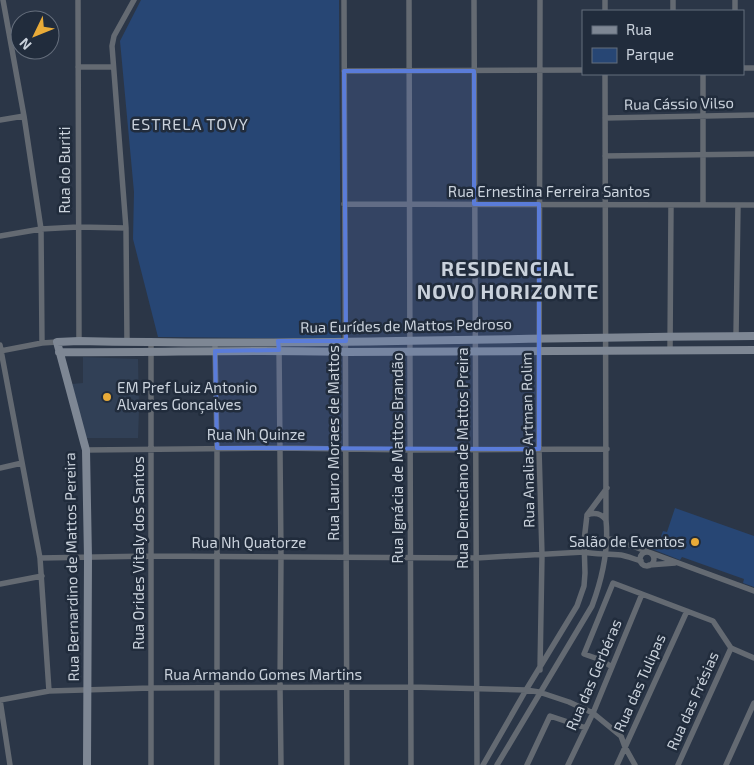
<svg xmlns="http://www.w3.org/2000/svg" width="754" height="765" font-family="'Exo 2',sans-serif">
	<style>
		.built { fill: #314056 }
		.green { fill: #274674 }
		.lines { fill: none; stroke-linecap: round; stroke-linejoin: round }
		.street { stroke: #646a72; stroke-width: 5.5 }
		.secondary { stroke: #7e8794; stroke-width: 8 }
		.marked { fill: #5a7cd9; fill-opacity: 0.2; stroke: #5a7cd9; stroke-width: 4; stroke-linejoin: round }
		.poi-dot { fill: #e9ab38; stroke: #212c3c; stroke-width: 2 }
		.labels { text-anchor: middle; stroke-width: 5; stroke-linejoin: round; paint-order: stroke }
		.street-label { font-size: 15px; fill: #cad2dc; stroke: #212c3c }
		.poi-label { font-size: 15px; fill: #cad2dc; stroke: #212c3c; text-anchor: start }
		.neighbourhood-label { font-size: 16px; letter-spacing: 1px; fill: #cad2dc; stroke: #212c3c }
		.district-label { font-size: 20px; font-weight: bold; letter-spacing: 1px; fill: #cad2dc; stroke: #212c3c }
	</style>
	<rect width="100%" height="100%" fill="#2b3647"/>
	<!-- built -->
	<path class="built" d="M83,357l55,2 1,51 -1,28h-52l-14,-54 11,-1z"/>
	<!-- green -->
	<path class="green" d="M141,0h198l2,339 -183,-2 -25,-98 1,-47 -14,-151z
		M675,508l79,28v51l-11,-4 1,-4 -62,-22 -2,3 -41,-16 1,-7 18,8 5,-14 4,1z"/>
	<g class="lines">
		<!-- street -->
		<path class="street" d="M3,0l21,116 17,113 1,114
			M78,0l1,341
			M344,0l3,765
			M409,0l2,765
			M474,0l3,765
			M540,0l-1,449 3,106 -2,115
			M605,0v11
			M673,0v11
			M735,0v11
			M78,67h35
			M743,68h11
			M344,71l239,-1
			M605,118l149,-3
			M0,120l24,-4
			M605,156l149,-2
			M344,204l410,1
			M703,205v-131
			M0,236l41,-7 37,-2 48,1
			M736,336l2,-131
			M127,341l-1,-113 -14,-182 2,-10 20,-36
			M151,341v424
			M0,345l40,213 9,133
			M215,347l2,101v317
			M279,347l2,209 -1,132 1,77
			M0,351l42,-8 15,-1
			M670,351l1,-146
			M86,450l194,-2 131,2 196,-1
			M0,468l22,-5
			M587,515c8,-3 14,-2 19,5
			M608,539l8,1 138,51
			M640 559a7 7 0 1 1 14 0a7 7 0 1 1-14 0Z
			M40,558l112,-2 324,2 108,-6c12,3 24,1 37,3 6,1 13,4 20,6
			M649,565l26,-2
			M0,584l42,-8
			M731,648l23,10
			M612,667l-11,-7 -17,-6 29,-71 100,38 18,27
			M0,700l49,-9 102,-3 260,-1 115,3 13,2 30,10 24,11 28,23 4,11 10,18
			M0,700l10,65
			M483,765l43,-75 51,-84 7,-20 1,-13 -1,-32 3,-26 20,-27
			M497,765l95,-159c10,-27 17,-56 14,-86l-1,-446
			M527,765l23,-49 36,12
			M568,765l25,-52 49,-119
			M617,765l70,-154
			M678,765l53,-117
			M726,765l28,-62"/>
		<!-- secondary -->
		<path class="secondary" d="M59,352c96,1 191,-3 287,0l408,-2
			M87,765l1,-207 -2,-108 -29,-108 22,-1c225,5 450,-4 675,-5"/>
	</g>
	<!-- marked area -->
	<path class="marked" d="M344,71h130v133h65v245l-322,-1 -2,-97 64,-1 -1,-9h68z"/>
	<!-- markers -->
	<g class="poi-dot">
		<circle cx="107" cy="397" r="5"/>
		<circle cx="695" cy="542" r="5"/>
	</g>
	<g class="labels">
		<!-- street labels -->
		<g class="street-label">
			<text transform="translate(679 104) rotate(-1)" y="5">Rua Cássio Vilso</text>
			<text transform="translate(65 170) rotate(-90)" y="5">Rua do Buriti</text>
			<text x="549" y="197">Rua Ernestina Ferreira Santos</text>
			<text transform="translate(406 326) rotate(-1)" y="5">Rua Eurídes de Mattos Pedroso</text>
			<text x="256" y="440">Rua Nh Quinze</text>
			<text transform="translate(528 440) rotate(-91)" y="5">Rua Analias Artman Rolim</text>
			<text transform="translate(334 443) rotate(-90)" y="5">Rua Lauro Moraes de Mattos</text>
			<text transform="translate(398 458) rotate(-90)" y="5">Rua Ignácia de Mattos Brandão</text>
			<text transform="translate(463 458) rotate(-90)" y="5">Rua Demeciano de Mattos Preira</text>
			<text x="249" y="548">Rua Nh Quatorze</text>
			<text transform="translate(139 553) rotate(-90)" y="5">Rua Orides Vitaly dos Santos</text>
			<text transform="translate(72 567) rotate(-91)" y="5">Rua Bernardino de Mattos Pereira</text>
			<text x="263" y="680">Rua Armando Gomes Martins</text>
			<text transform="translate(594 675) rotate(-67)" y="5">Rua das Gerbéras</text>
			<text transform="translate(640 683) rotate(-66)" y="5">Rua das Tulipas</text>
			<text transform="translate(693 701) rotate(-66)" y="5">Rua das Frésias</text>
		</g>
		<!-- poi labels -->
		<g class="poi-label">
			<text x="117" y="393">EM Pref Luiz Antonio<tspan x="117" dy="17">Alvares Gonçalves</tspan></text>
			<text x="685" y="547" text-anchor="end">Salão de Eventos</text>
		</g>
		<!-- neighbourhood labels -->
		<g class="neighbourhood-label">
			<text x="190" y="130">ESTRELA TOVY</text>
		</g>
		<!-- district labels -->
		<g class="district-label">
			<text x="508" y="276">RESIDENCIAL<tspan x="508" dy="23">NOVO HORIZONTE</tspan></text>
		</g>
	</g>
	<!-- legend -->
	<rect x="582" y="10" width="162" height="65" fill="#212c3c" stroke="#656e7c"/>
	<rect x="592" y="26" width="25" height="8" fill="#7e8794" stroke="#656e7c"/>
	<text x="626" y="35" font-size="15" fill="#cad2dc">Rua</text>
	<rect x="592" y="48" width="25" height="15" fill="#274674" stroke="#656e7c"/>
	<text x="626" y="60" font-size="15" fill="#cad2dc">Parque</text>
	<!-- north arrow -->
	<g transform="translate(35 35) rotate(227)"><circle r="24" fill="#212c3c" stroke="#656e7c"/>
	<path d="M0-4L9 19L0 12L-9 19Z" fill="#e9ab38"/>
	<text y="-8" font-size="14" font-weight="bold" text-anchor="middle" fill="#cad2dc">N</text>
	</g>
</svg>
